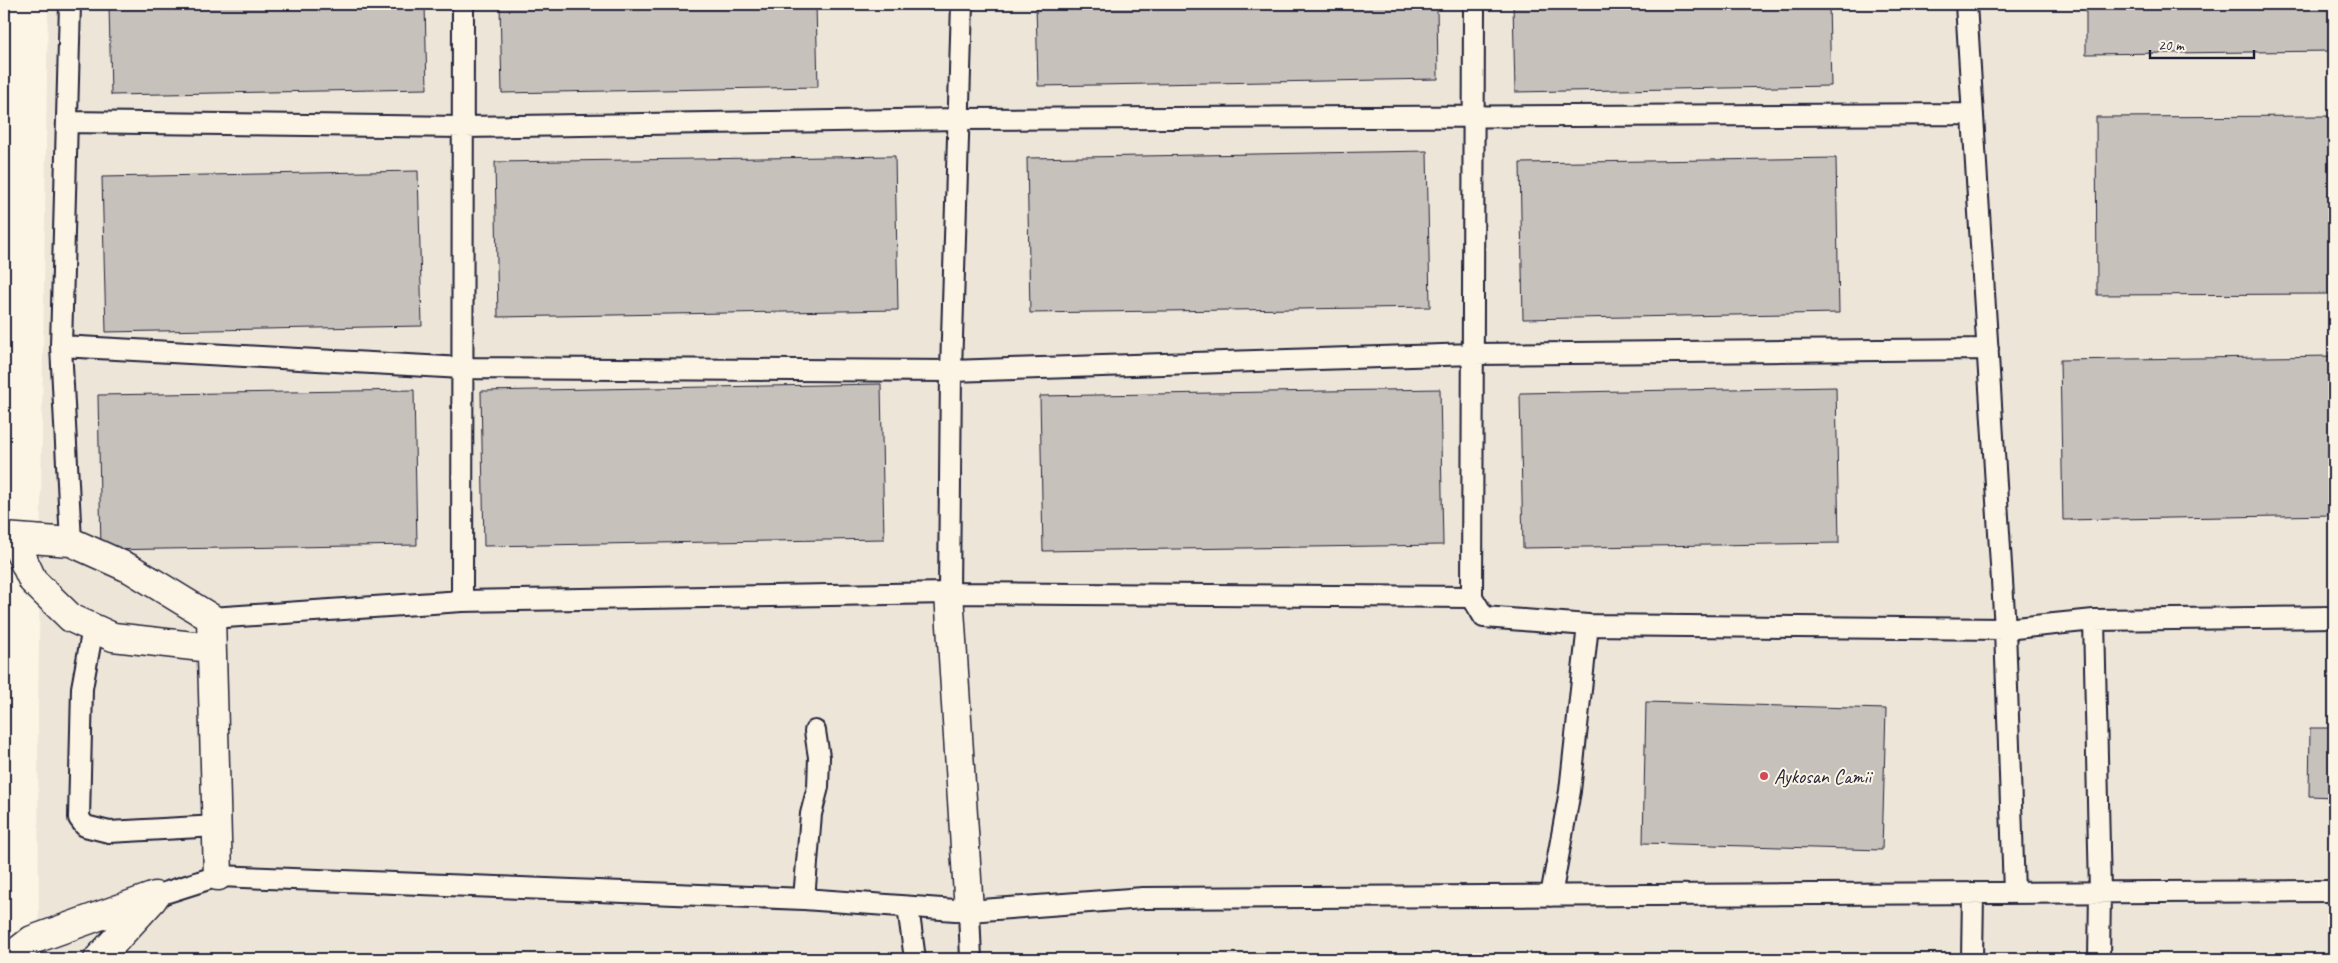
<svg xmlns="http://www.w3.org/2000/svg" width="2338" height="963" font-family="Caveat,sans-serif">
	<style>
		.built { fill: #ece5d8 }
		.building { fill: #c6c1bb; stroke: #22223b }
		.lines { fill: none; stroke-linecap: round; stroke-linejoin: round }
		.service-casing { stroke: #22223b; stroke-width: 24 }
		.minor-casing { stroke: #22223b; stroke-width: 31 }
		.service { stroke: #fcf5e5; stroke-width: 20 }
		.minor { stroke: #fcf5e5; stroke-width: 28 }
		.poi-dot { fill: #d1495b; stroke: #fcf5e5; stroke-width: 2 }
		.labels { text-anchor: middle; stroke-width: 4; stroke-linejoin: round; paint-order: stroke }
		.poi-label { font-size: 20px; fill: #22223b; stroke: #fcf5e5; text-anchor: start }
	</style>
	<rect width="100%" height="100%" fill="#fcf5e5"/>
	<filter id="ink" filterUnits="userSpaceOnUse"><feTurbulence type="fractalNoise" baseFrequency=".02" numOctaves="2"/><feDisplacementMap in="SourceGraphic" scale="10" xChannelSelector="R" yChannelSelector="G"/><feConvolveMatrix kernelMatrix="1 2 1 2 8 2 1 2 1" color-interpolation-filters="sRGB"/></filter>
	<g filter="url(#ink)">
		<!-- built -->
		<path class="built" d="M48,4h2286v955h-2295l-1,-247z"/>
		<!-- building -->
		<path class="building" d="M109,4h316l2,85 -316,6z
			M500,4h316l2,83 -316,6z
			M1036,4h401l1,75 -400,7z
			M1513,4h316l2,82 -316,6z
			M2086,4h248v47l-248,3z
			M2334,116v178l-237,1 -1,-178z
			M1427,151l3,156 -400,6 -3,-155z
			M895,156l3,154 -400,7 -3,-155z
			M1836,158l3,155 -316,6 -3,-156z
			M418,171l4,155 -316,6 -4,-155z
			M2334,356v159l-271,5 -3,-160z
			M881,384l3,155 -400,7 -3,-155z
			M1836,387l3,156 -316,5 -3,-155z
			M1440,389l3,156 -400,6 -3,-155z
			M414,390l3,155 -316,5 -3,-155z
			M1646,702l240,7 -4,141 -239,-7z
			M2310,728h24v69l-25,-1z
			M810,957l2,2h-212l2,-1z"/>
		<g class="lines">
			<defs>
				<path id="service" d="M70,4l-9,342 10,196
					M1474,4l-2,593 12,20 104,8 417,4 89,-9 240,-3
					M1966,4l39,625 9,263
					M67,122l396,5 495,-8 1015,-5
					M61,346l402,22 488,3 522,-17 515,-5
					M949,593l2,-222 11,-367
					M462,601l1,-597
					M211,618l251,-17 487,-8 523,4
					M2094,620l6,272 -1,67
					M93,628l-11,60 -3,130 6,8 24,6 108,-6
					M155,896l63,-20 586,23 165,12 174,-13 1191,-7
					M1551,896l19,-105 18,-166
					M804,899l7,-85 7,-27 1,-30 -4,-26
					M908,907l7,52
					M969,911l2,48
					M1972,959l1,-66"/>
				<path id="minor" d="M4,537l67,5 60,27 80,49 7,258
					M13,538l20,43 38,37 42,19 98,11
					M949,593l20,318
					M8,959l24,-19 123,-44
					M98,959l55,-60"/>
			</defs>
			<!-- service casing -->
			<use href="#service" class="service-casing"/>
			<!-- minor casing -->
			<use href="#minor" class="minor-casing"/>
			<!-- service -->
			<use href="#service" class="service"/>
			<!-- minor -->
			<use href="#minor" class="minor"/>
		</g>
	</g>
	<!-- markers -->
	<circle class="poi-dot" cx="1764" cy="776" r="5"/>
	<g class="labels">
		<!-- poi labels -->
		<g class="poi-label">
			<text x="1774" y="783">Aykosan Camii</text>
		</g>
	</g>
	<!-- margin -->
	<rect width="2338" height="963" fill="none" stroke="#fcf5e5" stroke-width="20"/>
	<rect x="10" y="10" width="2318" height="943" fill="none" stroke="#22223b" stroke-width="2" filter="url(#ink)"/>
	<!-- scale -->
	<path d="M2150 50v8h104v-8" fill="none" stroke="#22223b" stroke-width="2.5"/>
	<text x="2158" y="50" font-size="15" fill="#22223b" stroke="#fcf5e5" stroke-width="4" paint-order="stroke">20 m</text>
</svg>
